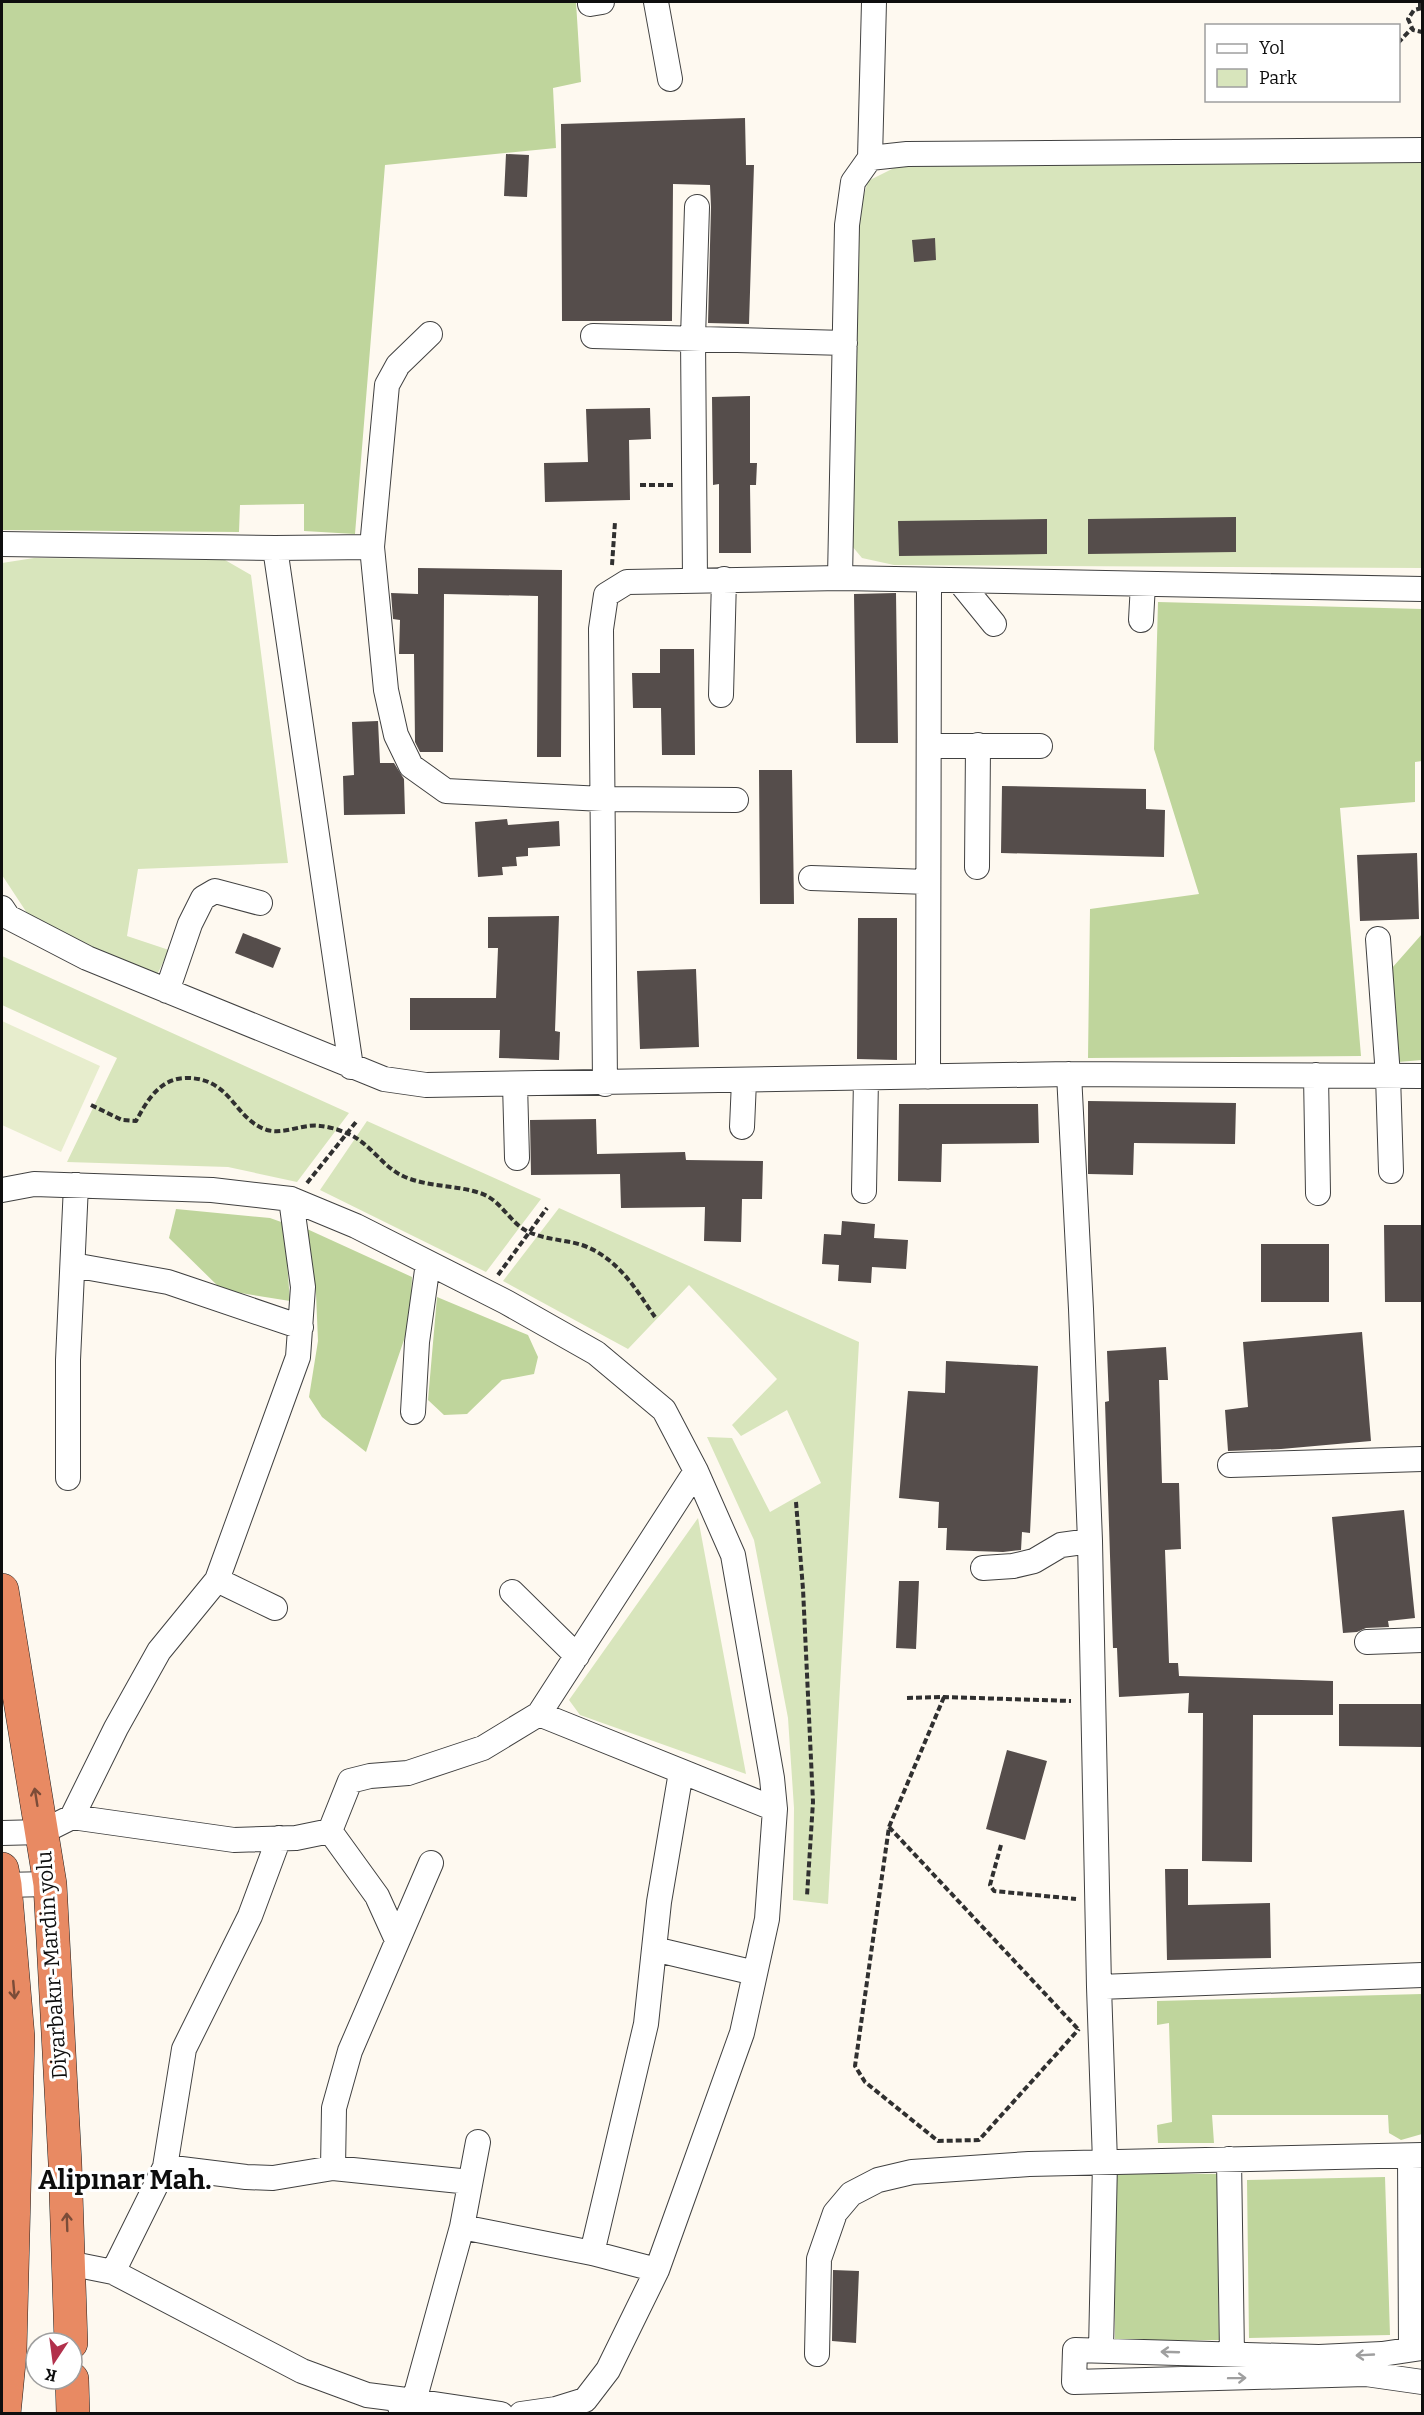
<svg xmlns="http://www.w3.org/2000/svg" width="1424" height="2415" font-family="Bitter,serif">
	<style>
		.green { fill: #d8e5bc }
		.forest { fill: #bfd59c }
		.pitch { fill: #e7edcd }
		.building { fill: #554d4b }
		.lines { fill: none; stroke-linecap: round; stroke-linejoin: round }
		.minor-casing { stroke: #414141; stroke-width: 26 }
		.highway-casing { stroke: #1f1f1f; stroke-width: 34 }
		.path { stroke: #303030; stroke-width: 4; stroke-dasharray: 6 3; stroke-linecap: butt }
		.minor { stroke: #fff; stroke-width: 24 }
		.highway { stroke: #e88a63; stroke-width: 33 }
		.oneway { stroke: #7b4c38 }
		.oneway2 { stroke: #9f9f9f }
		.labels { text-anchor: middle; stroke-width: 6; stroke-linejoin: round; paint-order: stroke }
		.street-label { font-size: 21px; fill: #0e0e0e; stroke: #fff }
		.district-label { font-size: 27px; font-weight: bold; fill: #0e0e0e; stroke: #fff }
	</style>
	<rect width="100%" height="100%" fill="#fef9f0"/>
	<!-- green -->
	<path class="green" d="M1422,162v406l-528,-3 -32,-7 -10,-12 7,-320 3,-25 6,-20 30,-15z
		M34,558l191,2 26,15 37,288 -150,6 -11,67 42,14 -13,27 -62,-26 -67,-38 -25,-38v-312z
		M2,956l347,157 -52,69 -69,-15 -161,-5 50,-104 -115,-53z
		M367,1121l174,78 -55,73 -166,-82z
		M559,1208l300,134 -31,562 -35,-4 1,-92 -6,-90 -34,-178 -47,-103 25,1 38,74 51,-29 -34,-73 -46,26 -9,-11 45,-46 -88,-94 -61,64 -125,-68z
		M698,1518l48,256 -166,-59 -11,-15z"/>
	<!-- forest -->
	<path class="forest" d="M2,2h574l5,80 -28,6 3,60 -171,17 -30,369 -51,-3v-27l-64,1 -1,27 -237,-2z
		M1158,602l264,7v152l-7,1v40l-75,6 21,248 -273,2 2,-149 109,-15 -45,-145z
		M1422,934v126l-24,2 -6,-94z
		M176,1209l94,9 14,5 6,78 -68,-11 -53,-52z
		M307,1229l105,48 -2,45 -44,130 -44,-35 -13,-20 9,-56 -2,-47z
		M437,1297l91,38 10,22 -4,17 -32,6 -35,34 -23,1 -16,-15z
		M1422,1994v140l-21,6 -12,-7 -1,-18h-176l2,28h-56l-1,-18 15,-3 -3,-99 -12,2v-24z
		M1114,2173l103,1 2,166 -104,1z
		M1385,2177l5,158 -141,3 -2,-158z"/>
	<!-- pitch -->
	<path class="pitch" d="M2,1021l98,45 -39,86 -59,-27z"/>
	<!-- building -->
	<path class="building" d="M745,118l1,47h8l-5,159 -41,-1 3,-116 -1,-22 -37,-1 -1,137h-110l-1,-197z
		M506,154l23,1 -2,42 -23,-1z
		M935,238l1,22 -22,2 -2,-22z
		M750,396v67h7l-1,22h-6l1,68h-32v-69l-6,1 -1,-88z
		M650,408l1,31 -22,1 1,60 -85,2 -1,-39 44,-1 -2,-53z
		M1236,517v35l-148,2v-35z
		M1047,519v35l-148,2 -1,-35z
		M418,568l144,2 -1,187h-24l1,-161 -94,-2 -1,158h-23l-5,-10 -1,-88h-15l1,-34 -7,-1 -2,-26 27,1z
		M896,593l2,150h-42l-2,-149z
		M660,649h34l1,106h-33l-1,-47h-28l-1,-35h28z
		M378,721l2,42h14l10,16 1,35 -61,1 -1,-39 11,-1 -2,-53z
		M759,770h33l2,134h-34z
		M1002,786l144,3v20l19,1 -1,47 -163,-4z
		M507,819l1,6 51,-4 1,25 -32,2v8l-12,1 1,9 -15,1 1,8 -25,2 -3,-55z
		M1417,853l2,66 -59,2 -3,-66z
		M559,916l-4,115 5,1 -1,28 -60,-2 1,-28h-90v-32h86l2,-50h-10v-31z
		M858,918h39v142l-40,-1z
		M243,933l38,15 -8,20 -38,-15z
		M696,969l3,78 -59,2 -3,-78z
		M1088,1101l148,2 -1,41 -101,-1 -1,32 -45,-1z
		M899,1104h139l1,39 -97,1 -1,38 -43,-1z
		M596,1119l1,35 88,-2 1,8 77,1 -1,38h-20l-1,43 -37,-1 1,-34 -84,1 -1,-34 -89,1 -1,-55z
		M842,1221l33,3 -1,14 34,2 -2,29 -34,-2 -1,16 -33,-2 1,-16 -17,-1 2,-30 17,1z
		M1384,1225h38v77h-37z
		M1261,1244h68v58h-68z
		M1362,1332l9,109 -90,8 -53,2 -3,-41 23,-3 -5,-65z
		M1166,1347l2,33h-9l3,103h17l2,66 -16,1 4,113h9l1,13 154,5v34h-80l-1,147 -50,-1 1,-148h-15l1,-20 -70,4 -2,-49h-4l-8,-246 4,-1 -2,-50z
		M946,1361l92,5 -8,167 -8,-1 -1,18 -18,2 -57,-2 1,-22h-9l1,-26 -40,-4 9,-107 37,2z
		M1404,1510l11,108 -27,3 1,6 -23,1 -9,4 -14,1 -11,-116z
		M899,1581h20l-3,68 -20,-1z
		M1339,1704h83v43l-83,-1z
		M1007,1750l40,11 -22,79 -39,-11z
		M1165,1869h23v36l82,-2 1,55 -104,2z
		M833,2270l26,1 -3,72 -24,-2z"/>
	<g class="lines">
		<defs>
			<path id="minor" d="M656,2l14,77
				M590,4l12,-2
				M870,158l4,-156
				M430,334l-32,31 -11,20 -15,162 14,143 10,45 15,31 35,25 157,8 133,1
				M593,336l252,7
				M2,544l273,4 97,-1
				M275,548l76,519
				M840,578l7,-353 6,-43 17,-24 37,-4 515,-4
				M695,580l-2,-242 4,-131
				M959,581l35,43
				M1141,620l2,-36
				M721,695l3,-116
				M929,746h111
				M977,867l1,-122
				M811,878l117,4
				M2,908l6,9 79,41 297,121 42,6 643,-11 353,2
				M1378,939l10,137 3,95
				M167,991l23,-67 13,-26 12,-7 45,12
				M1069,1074l12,235 9,232 9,446 6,175 -4,188
				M1316,1075l2,118
				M928,1077l1,-497
				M515,1084l2,74
				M605,1084l-4,-455 5,-34 21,-13 213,-4 582,11
				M742,1127l2,-46
				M2,1190l32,-6 178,6 79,9 65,27 150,76 90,51 68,57 32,61 37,84 39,223 3,31 -8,110 -25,114 -85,237 -49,100 -23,30 -29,9 -35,5
				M864,1191l2,-113
				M73,1265l95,17 133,45
				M413,1412l4,-70 11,-79
				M1230,1465l192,-6
				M68,1478v-118l8,-175
				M983,1568l30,-2 21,-5 27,-16 29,-4
				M217,1580l58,28
				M512,1592l65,64
				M1367,1642l55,-2
				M539,1714l236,95
				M72,1817l44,-89 43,-77 58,-71 81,-223 5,-70 -12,-88
				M330,1831l20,-50 20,-5 38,-3 75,-25 56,-34 157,-243
				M2,1833l40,-1 30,-15 162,23 62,-2 34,-7 47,65 20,44
				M2,1885l48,-1
				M654,1949l101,24
				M1099,1987l323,-12
				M1410,2156l1,193
				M1229,2159l3,195
				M165,2167l81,10 27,1 60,-10 137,14
				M333,2168l1,-60 16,-57 81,-188
				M462,2227l130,26 65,17
				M592,2253l54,-229 13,-122 22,-130
				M68,2263l45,9 189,99 65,24 47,6 48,-174 16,-85
				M113,2272l52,-105 19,-118 66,-133 29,-78
				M1422,2348l-40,6 -63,3 -244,-7 -1,32 292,-8 56,8
				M817,2354l2,-95 16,-46 16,-19 27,-14 34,-8 117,-8 393,-9
				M400,2407l14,-6 87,13"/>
			<path id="highway" d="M2,1590l48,294 15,279 6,180
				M2,1869l3,16 13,152 -8,315 -6,62
				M72,2379l1,35"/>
		</defs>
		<!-- minor casing -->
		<use href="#minor" class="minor-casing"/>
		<!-- highway casing -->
		<use href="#highway" class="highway-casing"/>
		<!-- path -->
		<path class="path" d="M1420,8v-6
			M1422,8l-8,2 -6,9 5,11 9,2
			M1398,43l14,-15
			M640,485h33
			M612,565l3,-43
			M91,1105l31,15 14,1c11,-20 23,-42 49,-43 47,-1 48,41 82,52 18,5 36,-7 54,-4 11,1 29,7 38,14 16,11 27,29 46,37 24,10 51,8 75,16 21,7 28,27 45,37 18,10 38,9 57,15 36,13 53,43 73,72
			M307,1183l49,-61
			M498,1275l49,-67
			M796,1502l7,87 10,213 -6,94
			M944,1697l-55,130 -34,239 10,16 73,59 41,-1 100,-111
			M907,1698l37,-1 127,4
			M889,1827l189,202
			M1001,1845l-11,40 4,6 82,8"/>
		<!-- minor -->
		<use href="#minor" class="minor"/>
		<!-- highway -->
		<use href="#highway" class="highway"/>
	</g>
	<!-- one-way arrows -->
	<defs><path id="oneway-shaft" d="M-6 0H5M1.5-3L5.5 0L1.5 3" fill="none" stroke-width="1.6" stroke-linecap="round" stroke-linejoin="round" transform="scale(1.5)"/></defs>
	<g class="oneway">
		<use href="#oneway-shaft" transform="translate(36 1797) rotate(-99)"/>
		<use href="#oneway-shaft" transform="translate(14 1990) rotate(85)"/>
		<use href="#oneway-shaft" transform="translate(67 2222) rotate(-92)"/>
	</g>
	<g class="oneway2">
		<use href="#oneway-shaft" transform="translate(1170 2352) rotate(-178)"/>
		<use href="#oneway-shaft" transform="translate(1365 2355) rotate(177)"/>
		<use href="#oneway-shaft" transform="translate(1237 2378) rotate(-1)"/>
	</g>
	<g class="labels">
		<!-- street labels -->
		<g class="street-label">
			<text transform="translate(52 1965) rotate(-94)" y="7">Diyarbakır-Mardin yolu</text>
		</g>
		<!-- district labels -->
		<g class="district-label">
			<text x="125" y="2189">Alipınar Mah.</text>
		</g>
	</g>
	<!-- border -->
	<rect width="1424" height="2415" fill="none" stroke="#0e0e0e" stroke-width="6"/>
	<!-- legend -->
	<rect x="1205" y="24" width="195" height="78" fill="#ffffff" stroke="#9f9f9f" stroke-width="1.5"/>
	<rect x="1217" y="44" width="30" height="9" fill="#ffffff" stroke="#9f9f9f" stroke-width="1.5"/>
	<text x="1259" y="54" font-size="18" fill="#0e0e0e">Yol</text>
	<rect x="1217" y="69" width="30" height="18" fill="#d8e5bc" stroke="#9f9f9f" stroke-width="1.5"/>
	<text x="1259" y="84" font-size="18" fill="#0e0e0e">Park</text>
	<!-- north arrow -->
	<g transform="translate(54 2361) rotate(193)"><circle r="28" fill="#ffffff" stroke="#9f9f9f" stroke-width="1.5"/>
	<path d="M0-4.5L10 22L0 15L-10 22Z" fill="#b2314c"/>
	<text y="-9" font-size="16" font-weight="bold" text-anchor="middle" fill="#0e0e0e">K</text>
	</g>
</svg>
